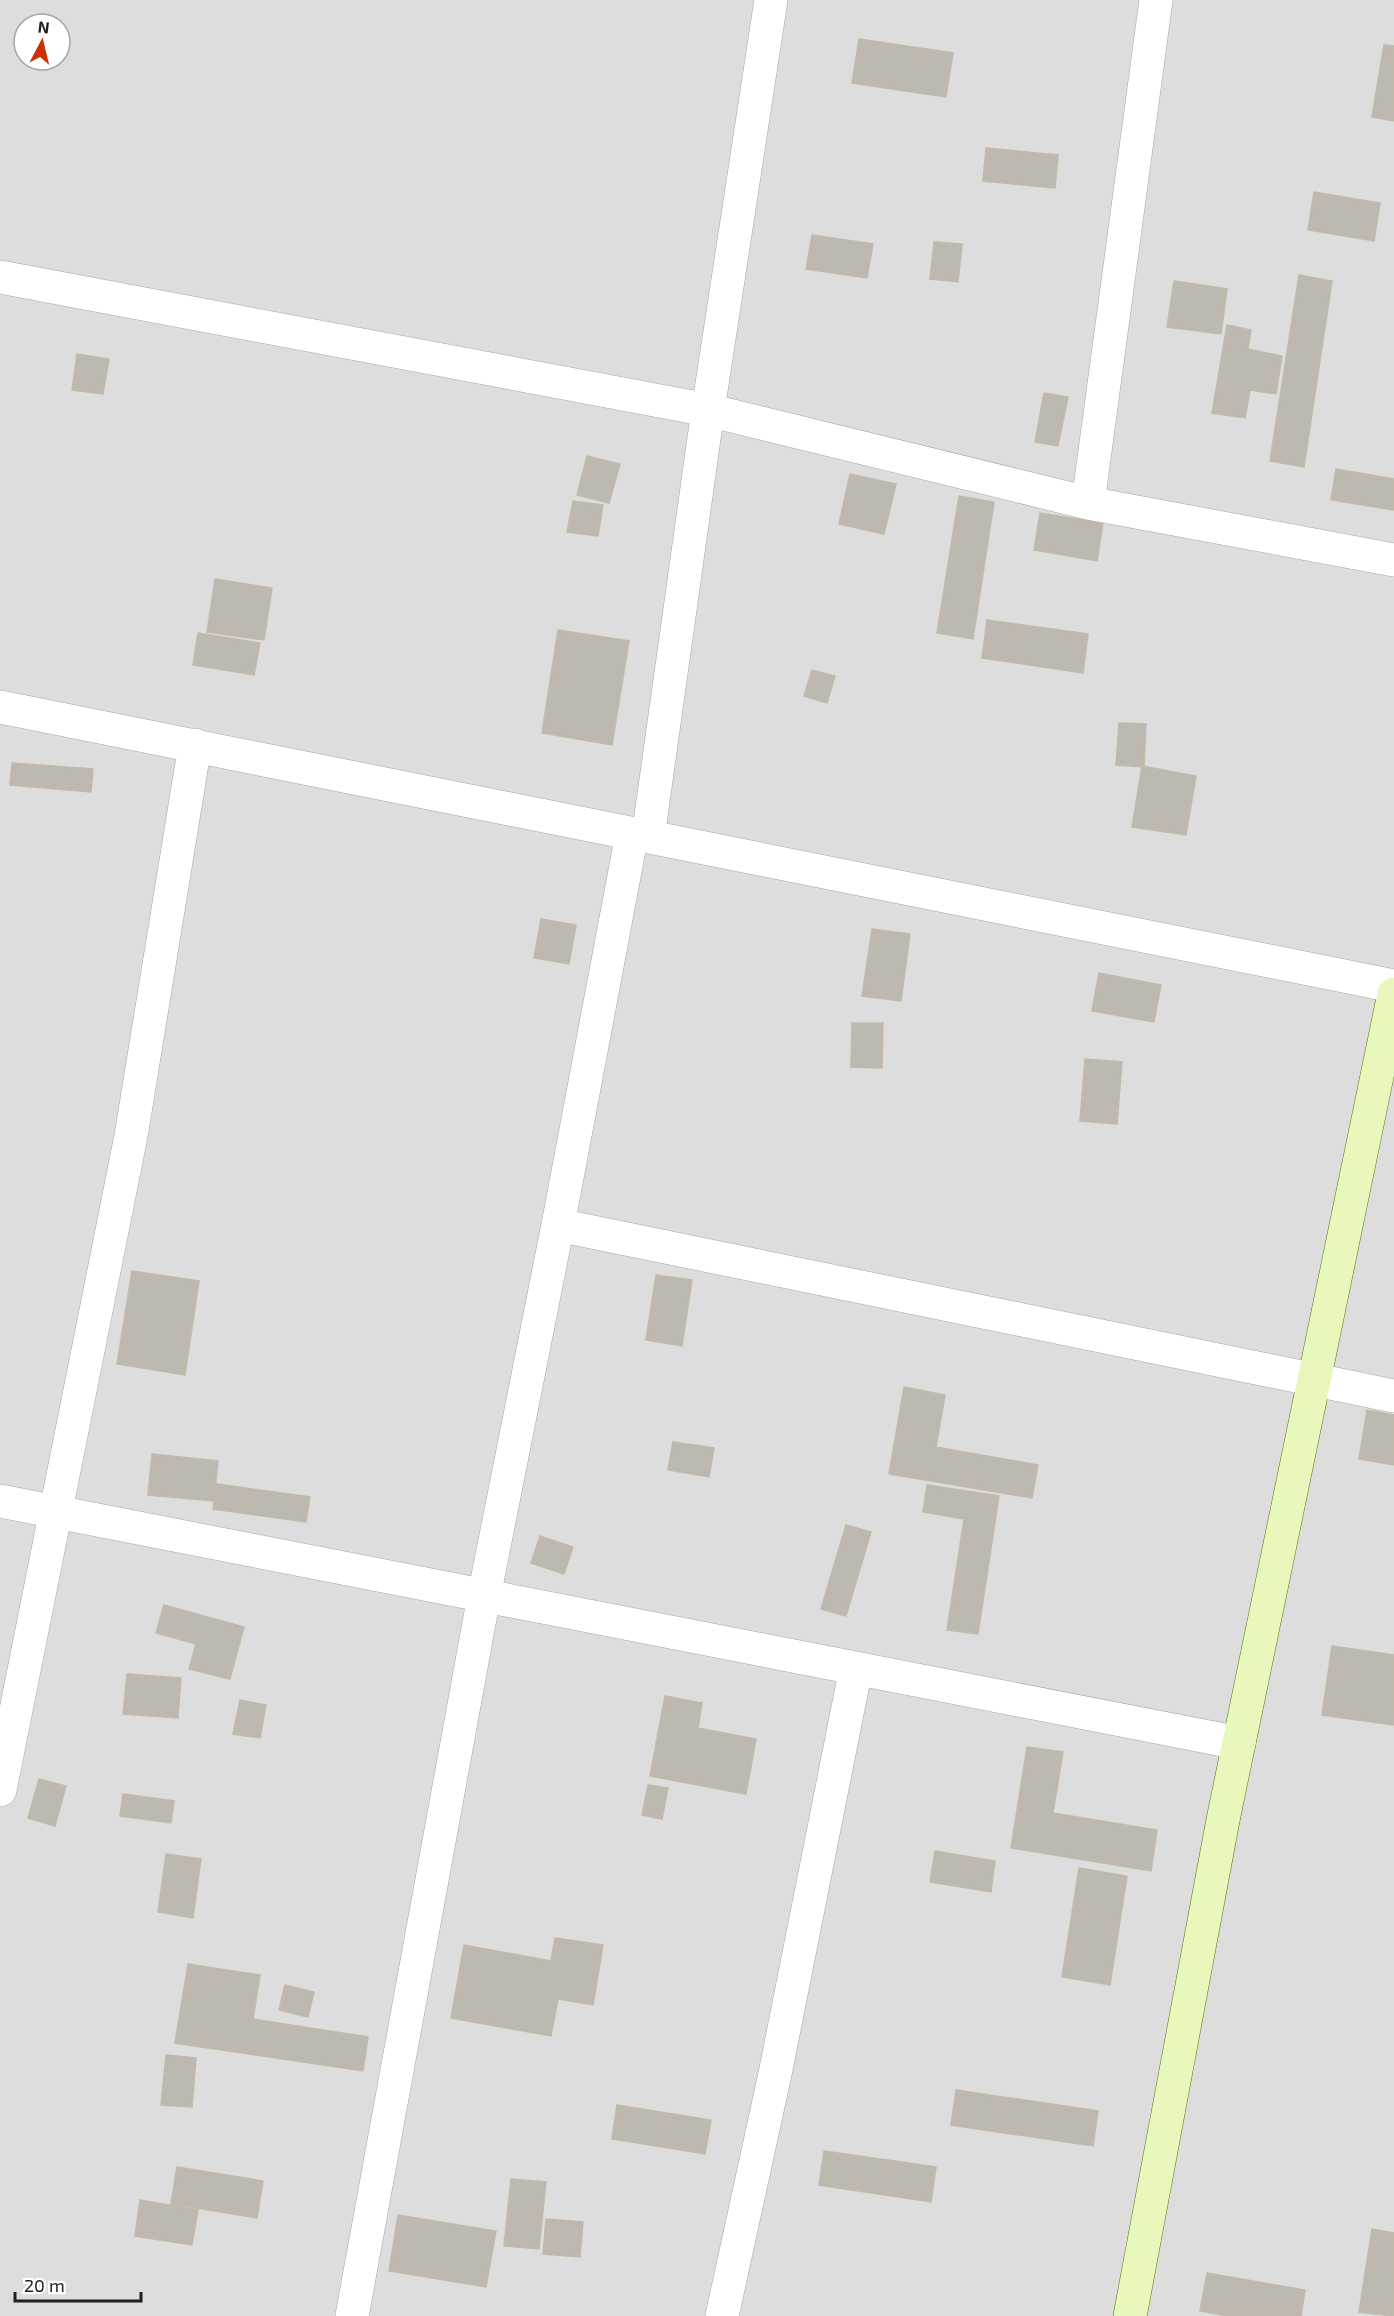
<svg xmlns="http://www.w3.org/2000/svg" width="1394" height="2316" font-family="'Exo 2',sans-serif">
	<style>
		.residential { fill: #dedddd; fill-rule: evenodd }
		.building { fill: #bdb8b0; stroke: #c2b9a9; stroke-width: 1.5 }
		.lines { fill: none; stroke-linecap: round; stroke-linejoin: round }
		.street-casing { stroke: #a7a7a7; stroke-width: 34 }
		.secondary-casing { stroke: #527607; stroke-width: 34 }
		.street { stroke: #fff; stroke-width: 33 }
		.secondary { stroke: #e8f8bc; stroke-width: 33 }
	</style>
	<rect width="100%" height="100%" fill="#f0efe6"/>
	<!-- residential -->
	<path class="residential" d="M0,0h1394v2316h-1394zM24,24h36v36h-36z"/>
	<!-- building -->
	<path class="building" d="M859,39l94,14 -7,44 -94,-14z
		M1384,45l10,1v75l-22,-4z
		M986,148l72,7 -3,33 -72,-7z
		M1314,192l66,11 -6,38 -66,-11z
		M812,235l61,9 -6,34 -61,-9z
		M934,242l28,2 -4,38 -28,-3z
		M1299,275l33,6 -28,186 -34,-6z
		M1174,281l53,8 -6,45 -54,-7z
		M1227,325l24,5 -3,19 34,7 -6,38 -26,-4 -5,28 -33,-5z
		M77,354l32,5 -6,35 -31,-4z
		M1044,393l24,4 -10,49 -23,-4z
		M587,456l33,8 -11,39 -32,-8z
		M1336,469l58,10v31l-63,-10z
		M850,474l46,10 -12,50 -45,-10z
		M959,496l35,6 -21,137 -36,-6z
		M573,501l30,4 -5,31 -31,-4z
		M1040,513l63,10 -6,38 -63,-11z
		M215,579l57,9 -8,52 -57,-8z
		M987,620l101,14 -5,39 -101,-15z
		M558,630l71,11 -17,104 -70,-12z
		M198,633l62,10 -6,32 -61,-10z
		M812,670l23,6 -8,27 -23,-7z
		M1119,723l27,1 -2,43 -28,-2z
		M12,763l81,6 -2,23 -81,-7z
		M1142,766l54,10 -10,59 -54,-8z
		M541,919l35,6 -7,39 -35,-6z
		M872,929l38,5 -9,67 -39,-5z
		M1099,973l62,12 -7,37 -62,-11z
		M852,1023h31l-1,45 -31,-1z
		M1085,1059l37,3 -5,62 -37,-3z
		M132,1271l67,10 -14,94 -68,-11z
		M656,1275l36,5 -10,66 -36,-6z
		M904,1387l41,8 -9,52 102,18 -6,33 -143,-24z
		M1367,1410l27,5v50l-35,-6z
		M673,1442l41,6 -5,29 -41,-7z
		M152,1454l66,7 -4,40 -66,-6z
		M217,1484l93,13 -4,25 -93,-13z
		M927,1485l72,11 -21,138 -31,-4 17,-111 -41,-7z
		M846,1525l25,7 -25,84 -25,-7z
		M540,1536l33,11 -9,27 -33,-11z
		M164,1605l80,22 -14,52 -41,-10 7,-25 -40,-11z
		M1332,1646l62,9v70l-72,-10z
		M127,1674l54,4 -3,40 -55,-4z
		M665,1696l37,7 -4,25 58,11 -10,55 -96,-18z
		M240,1700l26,5 -6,33 -27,-4z
		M1027,1747l36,5 -10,61 104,17 -6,41 -140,-23z
		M39,1779l27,7 -11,40 -27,-8z
		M648,1785l20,3 -6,31 -20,-4z
		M123,1794l51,7 -3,22 -51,-7z
		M935,1851l60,10 -4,31 -61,-10z
		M166,1854l35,5 -8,59 -35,-6z
		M1079,1868l48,8 -17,109 -48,-8z
		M555,1938l48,7 -10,60 -35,-6 -7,37 -100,-18 13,-73 87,16z
		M188,1964l72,11 -7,44 115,18 -5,34 -188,-28z
		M285,1985l29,7 -6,25 -29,-7z
		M166,2055l30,3 -4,49 -31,-2z
		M956,2090l142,21 -5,35 -142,-21z
		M617,2105l94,15 -6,34 -93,-15z
		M824,2151l112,16 -5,35 -112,-17z
		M177,2167l86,14 -6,37 -86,-14z
		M511,2179l35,3 -7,67 -35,-3z
		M140,2200l58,10 -6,35 -57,-9z
		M398,2215l98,16 -10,56 -97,-16z
		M546,2219l37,3 -3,35 -37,-3z
		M1372,2229l22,4v83l-35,-4z
		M1207,2273l98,17 -4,26h-73l-28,-5z"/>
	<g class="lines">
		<defs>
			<path id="street" d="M0,277l708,133 380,93 306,57
				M1088,503l68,-503
				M0,707l1394,279
				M648,837l60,-427 63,-410
				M558,1225l836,171
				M0,1501l1239,242
				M0,1790l131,-654 64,-391
				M352,2316l132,-720 74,-371 74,-391
				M722,2316l53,-242 81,-406"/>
			<path id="secondary" d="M1130,2316l93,-496 171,-826"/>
		</defs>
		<!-- street casing -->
		<use href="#street" class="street-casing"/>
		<!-- secondary casing -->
		<use href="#secondary" class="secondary-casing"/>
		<!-- street -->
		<use href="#street" class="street"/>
		<!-- secondary -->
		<use href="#secondary" class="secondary"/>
	</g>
	<!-- north arrow -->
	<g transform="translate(42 42) rotate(7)"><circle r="28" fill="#ffffff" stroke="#a6a6a6" stroke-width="1.5"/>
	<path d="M0-4.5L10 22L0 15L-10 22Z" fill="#cc3004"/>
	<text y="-9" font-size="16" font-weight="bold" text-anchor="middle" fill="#202020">N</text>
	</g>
	<!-- scale -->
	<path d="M15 2292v9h126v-9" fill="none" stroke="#202020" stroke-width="3"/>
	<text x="24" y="2292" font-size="18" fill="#202020" stroke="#ffffff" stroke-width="4.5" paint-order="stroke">20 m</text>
</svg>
